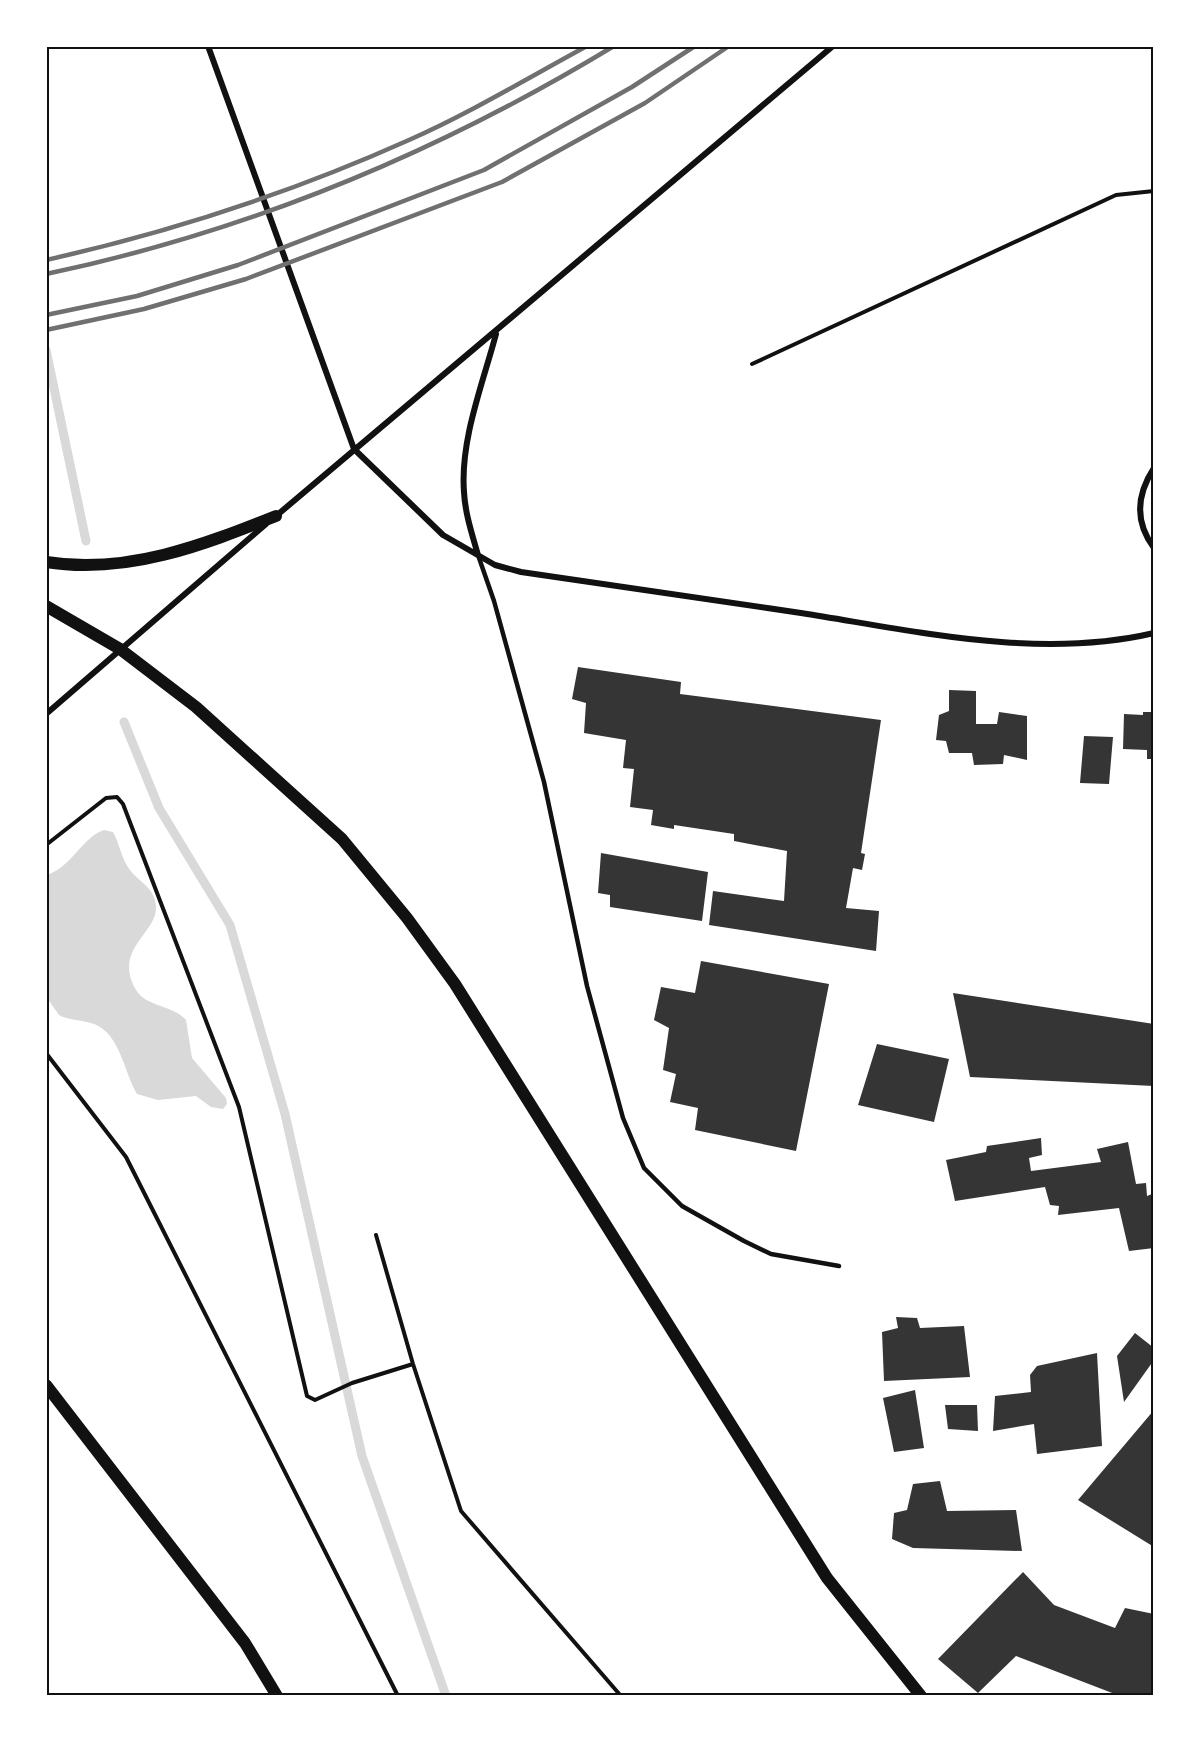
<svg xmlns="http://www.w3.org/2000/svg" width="1200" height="1742" font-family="Georgia,serif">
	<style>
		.water { fill: #d9d9d9 }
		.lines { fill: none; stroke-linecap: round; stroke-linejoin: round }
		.stream { stroke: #d9d9d9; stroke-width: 9 }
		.building { fill: #353535 }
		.path { stroke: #111; stroke-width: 4 }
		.service { stroke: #111; stroke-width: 4.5 }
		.minor { stroke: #111; stroke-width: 6 }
		.secondary { stroke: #111; stroke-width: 12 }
		.rail { stroke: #707070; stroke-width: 4.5 }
		.neatline { fill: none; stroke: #111; stroke-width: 2 }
	</style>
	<rect width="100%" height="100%" fill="#fff"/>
	<!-- water -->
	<path class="water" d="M104,830l9,2c7,12 8,27 17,38 9,12 25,18 26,36 2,27 -44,43 -20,84 10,17 37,15 50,30l6,38 34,40 1,6 -4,5 -12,-2 -15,-11 -38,4 -21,-6c-12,-20 -16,-54 -37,-67 -12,-8 -29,-5 -41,-12l-12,-17v-123c26,-9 34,-37 57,-45z"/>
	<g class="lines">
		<!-- stream -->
		<path class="stream" d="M46,350l40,191
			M124,722l35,86 71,117 55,189 77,342 84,240"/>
	</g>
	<!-- building -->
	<path class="building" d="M578,667l103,15 -1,12 201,26 -20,133 4,1 -3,16 -9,-2 -7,40 33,3 -3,40 -167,-26 4,-34 71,10 3,-50 -53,-10v-7l-60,-9v4l-23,-4 2,-15 -23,-3 4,-38 -11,-1 3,-28 -42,-7 2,-30 -14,-4z
		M949,690l27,1v33h21l2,-12 28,4v44l-23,-5 -1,9 -29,1 -2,-12h-23l-3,-12 -10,-1 3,-25 10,-4z
		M1143,712h11v47h-7v-9l-24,-1 1,-35 19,1z
		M1084,736l29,1 -4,47 -29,-1z
		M601,853l107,19 -6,49 -92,-14v-12l-12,-2z
		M701,961l128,23 -33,167 -101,-21 3,-22 -28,-6 6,-28 -13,-4 6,-42 -15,-8 7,-33 34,6z
		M953,993l201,31v62l-184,-9z
		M877,1044l72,15 -15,63 -76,-17z
		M1041,1138l1,17 -13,3 2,13 70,-9 -4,-13 31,-7 8,42 10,-1 1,13 5,-2 2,54 -25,3 -10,-43 -61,7 1,-9 -9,-1 -5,-18 -90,14 -9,-41 40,-8 1,-6z
		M896,1317l21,1 3,10 44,-2 6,51 -86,4 -2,-49 16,-4z
		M1135,1333l19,15v12l-30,42 -7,-46z
		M1097,1353l5,93 -65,8 -3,-30 -41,7 2,-35 36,-4 -1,-17 7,-9z
		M915,1390l9,58 -30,4 -11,-54z
		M945,1405h32l1,26 -30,-2z
		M1154,1410v137l-76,-47z
		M940,1481l7,30 69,-1 6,41 -109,-3 -21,-9 2,-26 13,-3 6,-26z
		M1023,1572l31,33 61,23 10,-20 29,6v82h-34l-104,-40 -38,37 -40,-34z"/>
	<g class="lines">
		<!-- path -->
		<path class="path" d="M752,364l364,-169 38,-4
			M46,845l60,-47 11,-1 6,7 116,303 68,289 8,4 37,-17 61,-19
			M46,1053l80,104 272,539
			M376,1235l37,129 48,147 160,185"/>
		<!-- service -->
		<path class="service" d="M478,555l16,46 50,181 43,204 36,132 21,50 38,38 62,35 27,13 68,12"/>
		<!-- minor -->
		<path class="minor" d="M208,46l146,403 89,86 52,30 26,7c94,14 187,27 280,41 115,18 238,47 353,20
			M1154,468c-17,26 -20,53 0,80
			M276,516l557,-470
			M478,555c-6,-21 -13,-42 -14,-63 -4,-52 19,-109 32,-158
			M46,714l220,-190"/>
		<!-- secondary -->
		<path class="secondary" d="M46,562c81,13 157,-17 230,-46
			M46,606l74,43 76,58 146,132 65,79 48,66 372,594 94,118
			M46,1385l199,258 32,53"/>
		<!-- rail -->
		<path class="rail" d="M46,260c125,-28 247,-68 363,-120 61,-27 119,-62 178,-94
			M46,274c201,-42 393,-122 568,-228
			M46,315l91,-19 101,-31 246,-95 148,-83 63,-41
			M46,330l98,-21 102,-30 256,-97 143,-79 84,-57"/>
	</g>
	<!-- border -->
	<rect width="1200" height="1742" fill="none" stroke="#ffffff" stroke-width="96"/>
	<rect x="48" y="48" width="1104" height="1646" class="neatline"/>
</svg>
